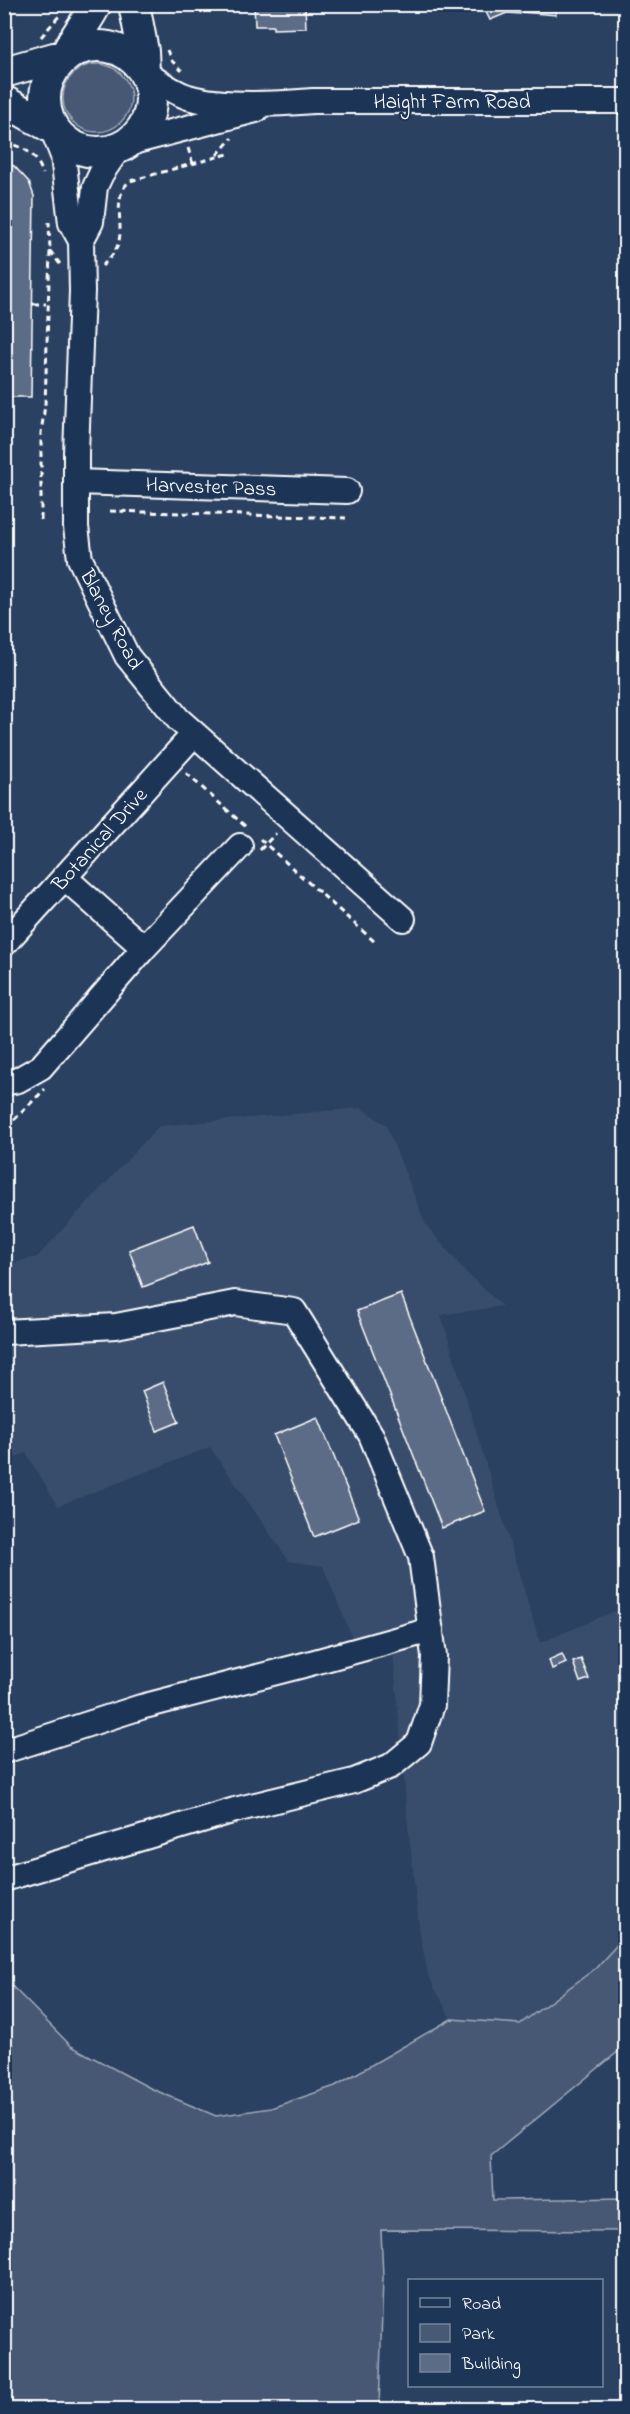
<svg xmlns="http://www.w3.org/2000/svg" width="630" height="2414" font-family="'Indie Flower',sans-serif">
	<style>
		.built { fill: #394e6c }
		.green { fill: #465975; stroke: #a2acba; stroke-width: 1.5 }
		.building { fill: #5b6c86; stroke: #fff; stroke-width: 1.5 }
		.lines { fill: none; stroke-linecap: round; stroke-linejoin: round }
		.minor-casing { stroke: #fff; stroke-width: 28 }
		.major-casing { stroke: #fff; stroke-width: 34 }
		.path { stroke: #fff; stroke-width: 3; stroke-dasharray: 6 4.5; stroke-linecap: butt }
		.minor { stroke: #1d3557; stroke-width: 24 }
		.major { stroke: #1d3557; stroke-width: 30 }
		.labels { text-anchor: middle; stroke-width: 4.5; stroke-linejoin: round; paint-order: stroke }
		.street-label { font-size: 21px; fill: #fff; stroke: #1d3557 }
	</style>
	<rect width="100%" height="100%" fill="#2a4161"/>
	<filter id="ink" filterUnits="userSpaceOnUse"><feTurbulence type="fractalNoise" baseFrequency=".0167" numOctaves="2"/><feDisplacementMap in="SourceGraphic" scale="12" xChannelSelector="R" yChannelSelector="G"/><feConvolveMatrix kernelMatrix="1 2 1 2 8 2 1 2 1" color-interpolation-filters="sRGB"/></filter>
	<g filter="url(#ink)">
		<!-- built -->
		<path class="built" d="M361,1108l25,17 40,100 39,46 37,35 -61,9 99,328 82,-35 4,16 -1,312 -29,32 -76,56 -69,-5 -23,-44 -8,-41 -13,-118 -15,-177 -36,8 -33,-81 -34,-5 -79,-114 -152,59 -32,-53 -21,9v-197l32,-8 122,-131z"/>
		<!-- green -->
		<path class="green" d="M63 98a34 34 0 1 1 68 0a34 34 0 1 1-68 0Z
			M625,1936v110l-134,110 2,44 132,-2v33l-244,-1 2,47 -4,132h-374v-430l66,67 79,42 66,28 55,-8 64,-22 116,-67 69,5 76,-56z"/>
		<!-- building -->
		<path class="building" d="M254,4h51l1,24 -33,1v-3h-18z
			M482,4h74v11l-35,-3 -1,2 -13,-1 -17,7z
			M4,163l10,3 15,16 5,14 -3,201h-27z
			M194,1225l14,37 -65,25 -14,-37z
			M401,1294l84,217 -43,17 -85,-217z
			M163,1382l16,40 -22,9 -15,-40z
			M318,1417l41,102 -45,18 -40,-102z
			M562,1654l4,9 -14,6 -3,-9z
			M581,1659l8,20 -9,3 -7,-20z"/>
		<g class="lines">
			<defs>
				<path id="minor" d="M144,72c13,9 29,20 44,25 33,10 90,7 125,4h313
					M52,128l11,28 8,67 10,18
					M129,143l127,-33
					M118,149l-17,25 -6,13 -4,35 -10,19 1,50 -6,162v74l4,32 47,97 51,63 225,200
					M76,482l271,9
					M4,944l190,-210
					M144,948l96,-102
					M4,1083l14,-3 23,-13 103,-119 -80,-71
					M4,1332l112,-6 119,-23 59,8 77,124 50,122 13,99 -2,49 -13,38 -28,23 -37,15 -119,29 -231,69
					M4,1751l137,-44 159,-41 131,-36"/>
				<path id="major" d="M134,4l9,47 1,21
					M45 99a53 53 0 1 1 106 0a53 53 0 1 1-106 0Z
					M4,72l50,-14 11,-1c8,-20 22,-34 31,-53
					M4,101l48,27"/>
			</defs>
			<!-- minor casing -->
			<use href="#minor" class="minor-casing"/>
			<!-- major casing -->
			<use href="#major" class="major-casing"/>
			<!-- path -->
			<path class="path" d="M41,37l19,-22
				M167,50l4,10 11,11
				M4,143c20,2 33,12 39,31
				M188,148l5,16
				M217,155l15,-17
				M50,251l10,13
				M102,266c5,-5 12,-12 15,-19 9,-20 -7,-50 13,-66l98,-27
				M33,304h13
				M110,511l236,7
				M41,520v-87l4,-28 5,-154 -1,-29
				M186,773l60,54
				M260,839l115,103
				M260,850l16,-17
				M4,1124l11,-5 30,-30"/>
			<!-- minor -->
			<use href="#minor" class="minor"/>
			<!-- major -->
			<use href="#major" class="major"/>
		</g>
	</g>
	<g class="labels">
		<!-- street labels -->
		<g class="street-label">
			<text x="452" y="108">Haight Farm Road</text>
			<text transform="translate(211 486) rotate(2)" y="7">Harvester Pass</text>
			<text transform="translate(112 619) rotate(62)" y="7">Blaney Road</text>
			<text transform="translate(99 839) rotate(-48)" y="7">Botanical Drive</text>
		</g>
	</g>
	<!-- margin -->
	<rect width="630" height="2414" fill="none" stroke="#1d3557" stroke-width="24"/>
	<rect x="12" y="12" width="606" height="2390" fill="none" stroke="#fff" stroke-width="2" filter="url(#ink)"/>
	<!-- legend -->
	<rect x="408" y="2279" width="195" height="108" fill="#1d3557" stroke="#77869a" stroke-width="1.5"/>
	<rect x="420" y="2298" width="30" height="9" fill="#1d3557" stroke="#77869a" stroke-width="1.5"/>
	<text x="462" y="2309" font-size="18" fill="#ffffff">Road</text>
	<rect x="420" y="2324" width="30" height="18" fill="#465975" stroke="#77869a" stroke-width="1.5"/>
	<text x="462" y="2339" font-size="18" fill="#ffffff">Park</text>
	<rect x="420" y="2354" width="30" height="18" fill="#5b6c86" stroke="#77869a" stroke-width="1.5"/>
	<text x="462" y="2369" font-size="18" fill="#ffffff">Building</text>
</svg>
